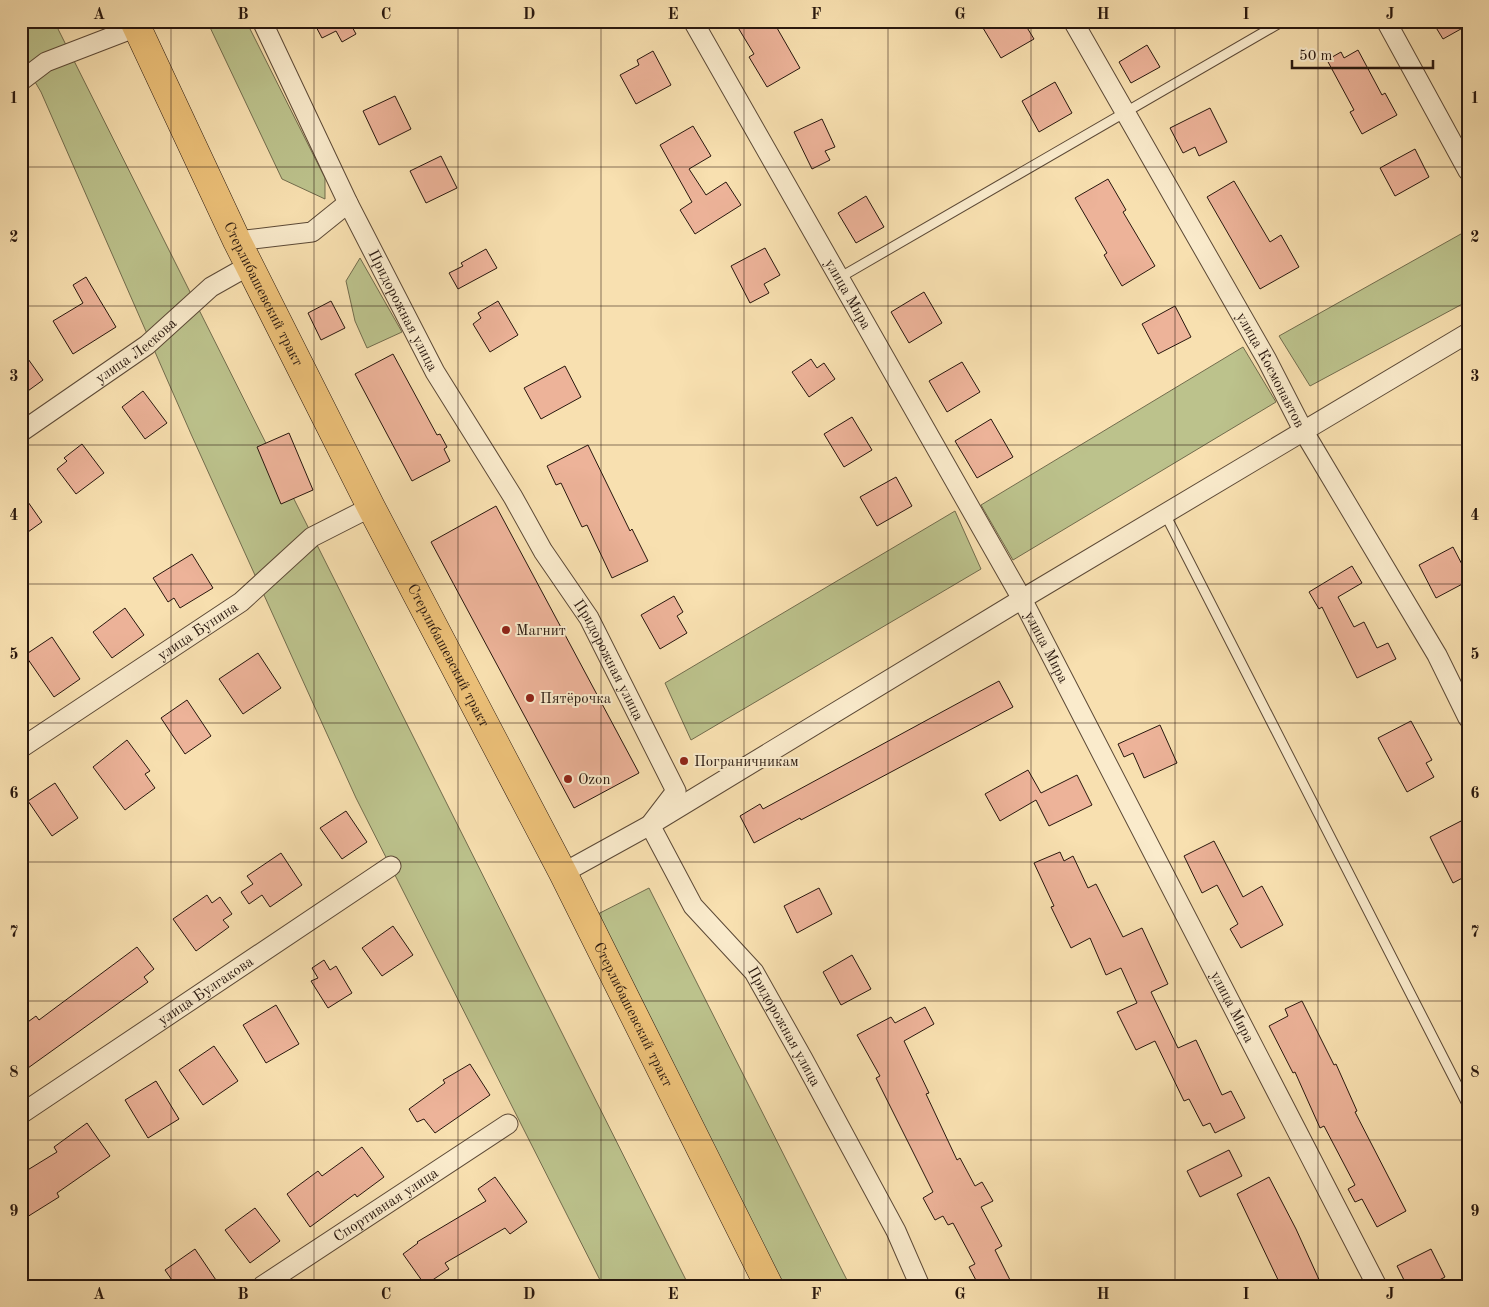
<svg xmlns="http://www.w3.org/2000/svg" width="1489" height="1307" font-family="'Old Standard TT',serif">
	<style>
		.green { fill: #bcc28c; stroke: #726c4d }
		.building { fill: #edb399; stroke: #28170e }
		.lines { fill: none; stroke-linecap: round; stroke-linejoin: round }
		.lane-casing { stroke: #5c4936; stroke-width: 11 }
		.street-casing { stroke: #5c4936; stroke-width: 21 }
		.primary-casing { stroke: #28170e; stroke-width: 29 }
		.lane { stroke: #faebcc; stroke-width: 9 }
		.street { stroke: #faebcc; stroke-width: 19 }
		.primary { stroke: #ecc078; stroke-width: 28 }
		.grid { fill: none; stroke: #28170e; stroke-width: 1; stroke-opacity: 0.55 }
		.poi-dot { fill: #8f2418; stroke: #faebcc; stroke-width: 2 }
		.labels { text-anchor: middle; stroke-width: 4; stroke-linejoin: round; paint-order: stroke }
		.street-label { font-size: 15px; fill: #28170e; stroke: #faebcc }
		.poi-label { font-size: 15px; fill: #28170e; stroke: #faebcc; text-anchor: start }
		.neatline { fill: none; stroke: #28170e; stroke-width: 2 }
		.grid-label { font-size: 16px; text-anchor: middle; font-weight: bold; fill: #28170e }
	</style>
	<rect width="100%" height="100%" fill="#f8e0b0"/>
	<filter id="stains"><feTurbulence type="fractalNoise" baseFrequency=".004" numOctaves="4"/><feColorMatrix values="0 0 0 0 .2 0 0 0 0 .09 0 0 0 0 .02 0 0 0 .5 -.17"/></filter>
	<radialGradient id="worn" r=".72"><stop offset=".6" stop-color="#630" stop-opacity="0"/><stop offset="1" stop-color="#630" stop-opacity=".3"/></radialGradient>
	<!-- green -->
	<path class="green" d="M21,21h33l635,1265h-86l-247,-488 -165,-364 -150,-342 -20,-34z
		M207,21h39l79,157v21l-43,-20z
		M1468,230v71l-158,85 -31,-50z
		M360,258l42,74 -35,16 -12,-27 -9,-40z
		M1243,347l33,55 -263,158 -32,-55z
		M955,511l26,58 -290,171 -26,-57z
		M649,888l201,398h-66l-188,-371z"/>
	<!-- building -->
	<path class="building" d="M313,21h40l-3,2 6,11 -14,8 -6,-11 -14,7z
		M734,21h39l27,47 -33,19 -18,-30 5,-3z
		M994,21h29l11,18 -33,19 -18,-30z
		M1432,21h36v4l-25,14z
		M1147,45l13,22 -29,16 -12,-21z
		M1358,50l24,45 3,-2 12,22 -35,19 -12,-22 4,-2 -27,-50 14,-8 3,6z
		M653,51l18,34 -35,19 -16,-29 19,-10 -2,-5z
		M1055,82l17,31 -33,19 -17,-31z
		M395,96l16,33 -32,16 -16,-34z
		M1210,108l17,34 -28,14 -4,-9 -12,6 -13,-25z
		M822,119l13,28 -10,4 5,9 -18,9 -18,-37z
		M693,126l18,30 -22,13 17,26 20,-13 15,23 -46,29 -15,-24 12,-8 -32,-57z
		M1415,149l14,28 -34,19 -15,-28z
		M441,156l16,32 -31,15 -16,-32z
		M1108,179l18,31 -3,2 32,54 -33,20 -18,-31 3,-2 -32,-55z
		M1234,181l36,61 11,-7 18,32 -39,22 -53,-92z
		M866,196l18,31 -28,16 -18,-30z
		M765,248l15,27 -16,9 5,9 -19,10 -19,-37z
		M486,249l11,19 -39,21 -9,-16 14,-7 -2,-3z
		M86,277l30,50 -43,27 -20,-33 30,-18 -10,-18z
		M924,292l18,31 -33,20 -18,-31z
		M331,301l14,27 -24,12 -13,-27z
		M498,301l20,34 -28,17 -17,-28 8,-6 -3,-5z
		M1175,306l16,31 -33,17 -16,-30z
		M21,349l22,31 -22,16z
		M393,354l44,81 3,-1 7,13 -3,2 6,12 -38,20 -57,-107z
		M811,359l6,9 7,-5 11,16 -26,18 -17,-25z
		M962,362l18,30 -33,20 -18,-31z
		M565,366l16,31 -40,22 -17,-31z
		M143,391l24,32 -22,16 -23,-32z
		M852,417l20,33 -28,17 -20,-33z
		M991,419l22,38 -36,21 -22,-37z
		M289,433l24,57 -32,14 -24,-57z
		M82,444l22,29 -28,21 -19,-25 10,-8 -3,-3z
		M588,445l42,86 2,-2 16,32 -36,17 -25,-53 -5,2 -21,-44 -5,2 -9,-19z
		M896,477l16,29 -35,20 -17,-29z
		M21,492l21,30 -21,15z
		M496,506l143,267 -65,35 -143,-266z
		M1453,547l15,29v5l-32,17 -17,-33z
		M192,554l21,34 -33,20 -6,-10 -6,4 -15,-24z
		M1352,566l10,17 -24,14 16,30 10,-5 13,26 11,-5 8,16 -39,19 -35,-71 -3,2 -10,-17z
		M674,596l9,16 -6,4 10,17 -27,16 -19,-34z
		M125,608l19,27 -32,23 -19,-26z
		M52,637l28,42 -26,18 -29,-42z
		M258,653l23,35 -38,26 -24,-35z
		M999,681l14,26 -212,113 -1,-2 -46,25 -14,-27 20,-12 3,5z
		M187,700l24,36 -26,18 -24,-36z
		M1411,721l21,39 -6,3 8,14 -27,15 -29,-54z
		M1160,725l17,38 -33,15 -11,-25 -9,4 -6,-13z
		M127,740l23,31 -5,3 10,14 -30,22 -32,-43z
		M1028,770l13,23 36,-18 15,30 -43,21 -13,-26 -36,21 -15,-27z
		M55,783l23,35 -26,18 -24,-35z
		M346,811l21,31 -25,17 -22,-31z
		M1461,821l7,15v39l-15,8 -23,-46z
		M1214,841l29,56 19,-11 21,39 -42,23 -11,-19 8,-5 -21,-39 -15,8 -18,-37z
		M1060,852l4,9 9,-5 15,32 8,-4 27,53 19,-9 26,56 -17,8 27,56 18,-8 26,55 9,-4 14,27 -30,15 -5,-10 -7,3 -14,-27 -5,2 -29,-60 -19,9 -19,-38 20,-9 -16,-35 -15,7 -16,-37 -19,10 -20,-41 3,-1 -20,-43z
		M281,853l21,32 -32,22 -8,-12 -13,9 -8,-12 12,-8 -6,-8z
		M819,888l13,26 -35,19 -13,-27z
		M207,895l5,8 8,-6 12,17 -9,6 6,7 -33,24 -23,-32z
		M393,926l20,29 -31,21 -20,-28z
		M137,947l17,22 -10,8 4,5 -127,91v-46l15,-11 3,4z
		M852,955l19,34 -30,16 -18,-33z
		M324,960l6,10 6,-4 16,27 -24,15 -17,-27 7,-3 -6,-10z
		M1302,1001l32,64 2,-1 21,47 -2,1 51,99 -29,16 -15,-28 -7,3 -7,-13 7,-4 -31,-59 -4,2 -25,-56 -2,1 -24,-47 19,-10 -3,-7z
		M276,1005l23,39 -33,19 -23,-38z
		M925,1007l9,17 -30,17 25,52 -3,1 31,66 3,-2 15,28 7,-4 11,19 -12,6 21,39 -7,4 18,36h-34l-10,-19 6,-3 -22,-41 -5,2 -5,-9 -8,4 -12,-22 10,-6 -57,-114 4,-2 -23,-41 34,-18 4,6z
		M214,1046l24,35 -35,24 -24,-35z
		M470,1064l20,31 -55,38 -11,-14 -7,3 -8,-13 36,-26 -2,-3z
		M156,1081l23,38 -31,19 -23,-38z
		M87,1123l23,33 -53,37 2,4 -32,20 -6,-9v-34l36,-22 -3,-5z
		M362,1147l22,30 -27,20 -2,-3 -45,33 -23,-33 31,-23 4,5z
		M1229,1150l13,26 -42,21 -13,-26z
		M495,1177l32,45 -17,12 -5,-6 -60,35 4,6 -24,16 -22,-31 15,-11 -1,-1 69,-41 -8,-12z
		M1269,1177l27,52 26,57h-41l-44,-92z
		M255,1208l25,33 -30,22 -25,-33z
		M195,1249l25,37h-44l-11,-16z
		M1431,1249l14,28 -17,9h-21l-10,-20z"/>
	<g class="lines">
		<defs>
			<path id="lane" d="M839,278l444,-257
				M1165,514l303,592"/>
			<g id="street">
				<path id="s1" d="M262,21l86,182 87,169 78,125 30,54 46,67 87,173 -26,34 43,81 61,66 49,87 93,172 24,55"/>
				<path id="s2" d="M693,21l329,578 355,687"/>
				<path id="s3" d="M1073,21l194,339 37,72 133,223 31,63"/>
				<path d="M1386,21l82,150"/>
				<path d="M21,81l25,-19 91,-35"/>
				<path d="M237,241l75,-9 36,-29"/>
				<path id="s4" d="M21,432l126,-87 64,-58 39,-22"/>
				<path id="s5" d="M21,748l220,-146 71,-65 59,-30"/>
				<path d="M563,873l87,-48 372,-226 446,-266"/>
				<path id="s6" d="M21,1114l370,-248"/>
				<path id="s7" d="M262,1286l246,-162"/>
			</g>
			<g id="primary">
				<path id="s8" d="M134,21l103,220 134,266 192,366 206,413"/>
			</g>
		</defs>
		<!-- lane casing -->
		<use href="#lane" class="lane-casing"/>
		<!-- street casing -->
		<use href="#street" class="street-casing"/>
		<!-- primary casing -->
		<use href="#primary" class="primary-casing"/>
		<!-- lane -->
		<use href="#lane" class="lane"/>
		<!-- street -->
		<use href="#street" class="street"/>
		<!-- primary -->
		<use href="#primary" class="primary"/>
	</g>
	<!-- grid -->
	<path class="grid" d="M171,21v1265M314,21v1265M458,21v1265M601,21v1265M744,21v1265M888,21v1265M1031,21v1265M1175,21v1265M1318,21v1265M21,167h1447M21,306h1447M21,445h1447M21,584h1447M21,723h1447M21,862h1447M21,1001h1447M21,1140h1447"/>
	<!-- markers -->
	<g class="poi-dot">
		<circle cx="506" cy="630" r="5"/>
		<circle cx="530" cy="698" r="5"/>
		<circle cx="684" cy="761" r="5"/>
		<circle cx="568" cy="779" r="5"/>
	</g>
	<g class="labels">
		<!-- street labels -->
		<g class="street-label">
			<text dy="5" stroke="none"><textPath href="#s8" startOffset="302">Стерлибашевский тракт</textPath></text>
			<text dy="5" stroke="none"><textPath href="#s2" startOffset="314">улица Мира</textPath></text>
			<text dy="5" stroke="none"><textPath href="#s1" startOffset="322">Придорожная улица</textPath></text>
			<text dy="5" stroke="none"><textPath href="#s4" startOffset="141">улица Лескова</textPath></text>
			<text dy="5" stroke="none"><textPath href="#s3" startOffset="401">улица Космонавтов</textPath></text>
			<text dy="5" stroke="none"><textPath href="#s5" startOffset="212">улица Бунина</textPath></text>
			<text dy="5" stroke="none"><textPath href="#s2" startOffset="719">улица Мира</textPath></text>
			<text dy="5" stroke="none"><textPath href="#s8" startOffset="708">Стерлибашевский тракт</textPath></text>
			<text dy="5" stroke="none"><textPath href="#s1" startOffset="728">Придорожная улица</textPath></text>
			<text dy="5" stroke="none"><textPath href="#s6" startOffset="222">улица Булгакова</textPath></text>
			<text dy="5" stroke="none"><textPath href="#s2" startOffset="1124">улица Мира</textPath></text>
			<text dy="5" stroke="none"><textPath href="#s8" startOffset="1112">Стерлибашевский тракт</textPath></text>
			<text dy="5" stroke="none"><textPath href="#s1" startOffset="1162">Придорожная улица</textPath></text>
			<text dy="5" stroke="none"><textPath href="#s7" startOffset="148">Спортивная улица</textPath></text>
		</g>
		<!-- poi labels -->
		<g class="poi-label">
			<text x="516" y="635">Магнит</text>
			<text x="540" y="703">Пятёрочка</text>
			<text x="694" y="766">Пограничникам</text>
			<text x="578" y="784">Ozon</text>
		</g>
	</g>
	<!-- margin -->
	<rect width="1489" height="1307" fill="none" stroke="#f8e0b0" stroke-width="55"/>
	<!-- scale -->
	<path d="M1292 60v8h141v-8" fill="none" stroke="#28170e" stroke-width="2.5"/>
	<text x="1299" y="60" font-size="15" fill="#28170e" stroke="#faebcc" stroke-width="4" paint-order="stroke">50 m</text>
	<rect x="28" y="28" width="1434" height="1252" class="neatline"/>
	<g class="grid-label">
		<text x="99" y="19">A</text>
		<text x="243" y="19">B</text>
		<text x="386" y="19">C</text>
		<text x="529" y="19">D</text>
		<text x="673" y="19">E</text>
		<text x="816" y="19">F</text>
		<text x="960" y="19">G</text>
		<text x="1103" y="19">H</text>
		<text x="1246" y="19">I</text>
		<text x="1390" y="19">J</text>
		<text x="14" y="103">1</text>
		<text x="1475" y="103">1</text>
		<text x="14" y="242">2</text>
		<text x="1475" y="242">2</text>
		<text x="14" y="381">3</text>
		<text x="1475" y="381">3</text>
		<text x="14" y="520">4</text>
		<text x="1475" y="520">4</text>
		<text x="14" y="659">5</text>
		<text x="1475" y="659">5</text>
		<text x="14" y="798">6</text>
		<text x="1475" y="798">6</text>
		<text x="14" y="937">7</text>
		<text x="1475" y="937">7</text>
		<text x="14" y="1077">8</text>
		<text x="1475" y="1077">8</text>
		<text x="14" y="1216">9</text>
		<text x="1475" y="1216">9</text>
		<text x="99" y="1299">A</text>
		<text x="243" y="1299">B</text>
		<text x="386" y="1299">C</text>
		<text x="529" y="1299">D</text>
		<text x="673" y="1299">E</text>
		<text x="816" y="1299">F</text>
		<text x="960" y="1299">G</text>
		<text x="1103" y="1299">H</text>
		<text x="1246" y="1299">I</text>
		<text x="1390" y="1299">J</text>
	</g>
	<rect width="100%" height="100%" filter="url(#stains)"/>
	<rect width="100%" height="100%" fill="url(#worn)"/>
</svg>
